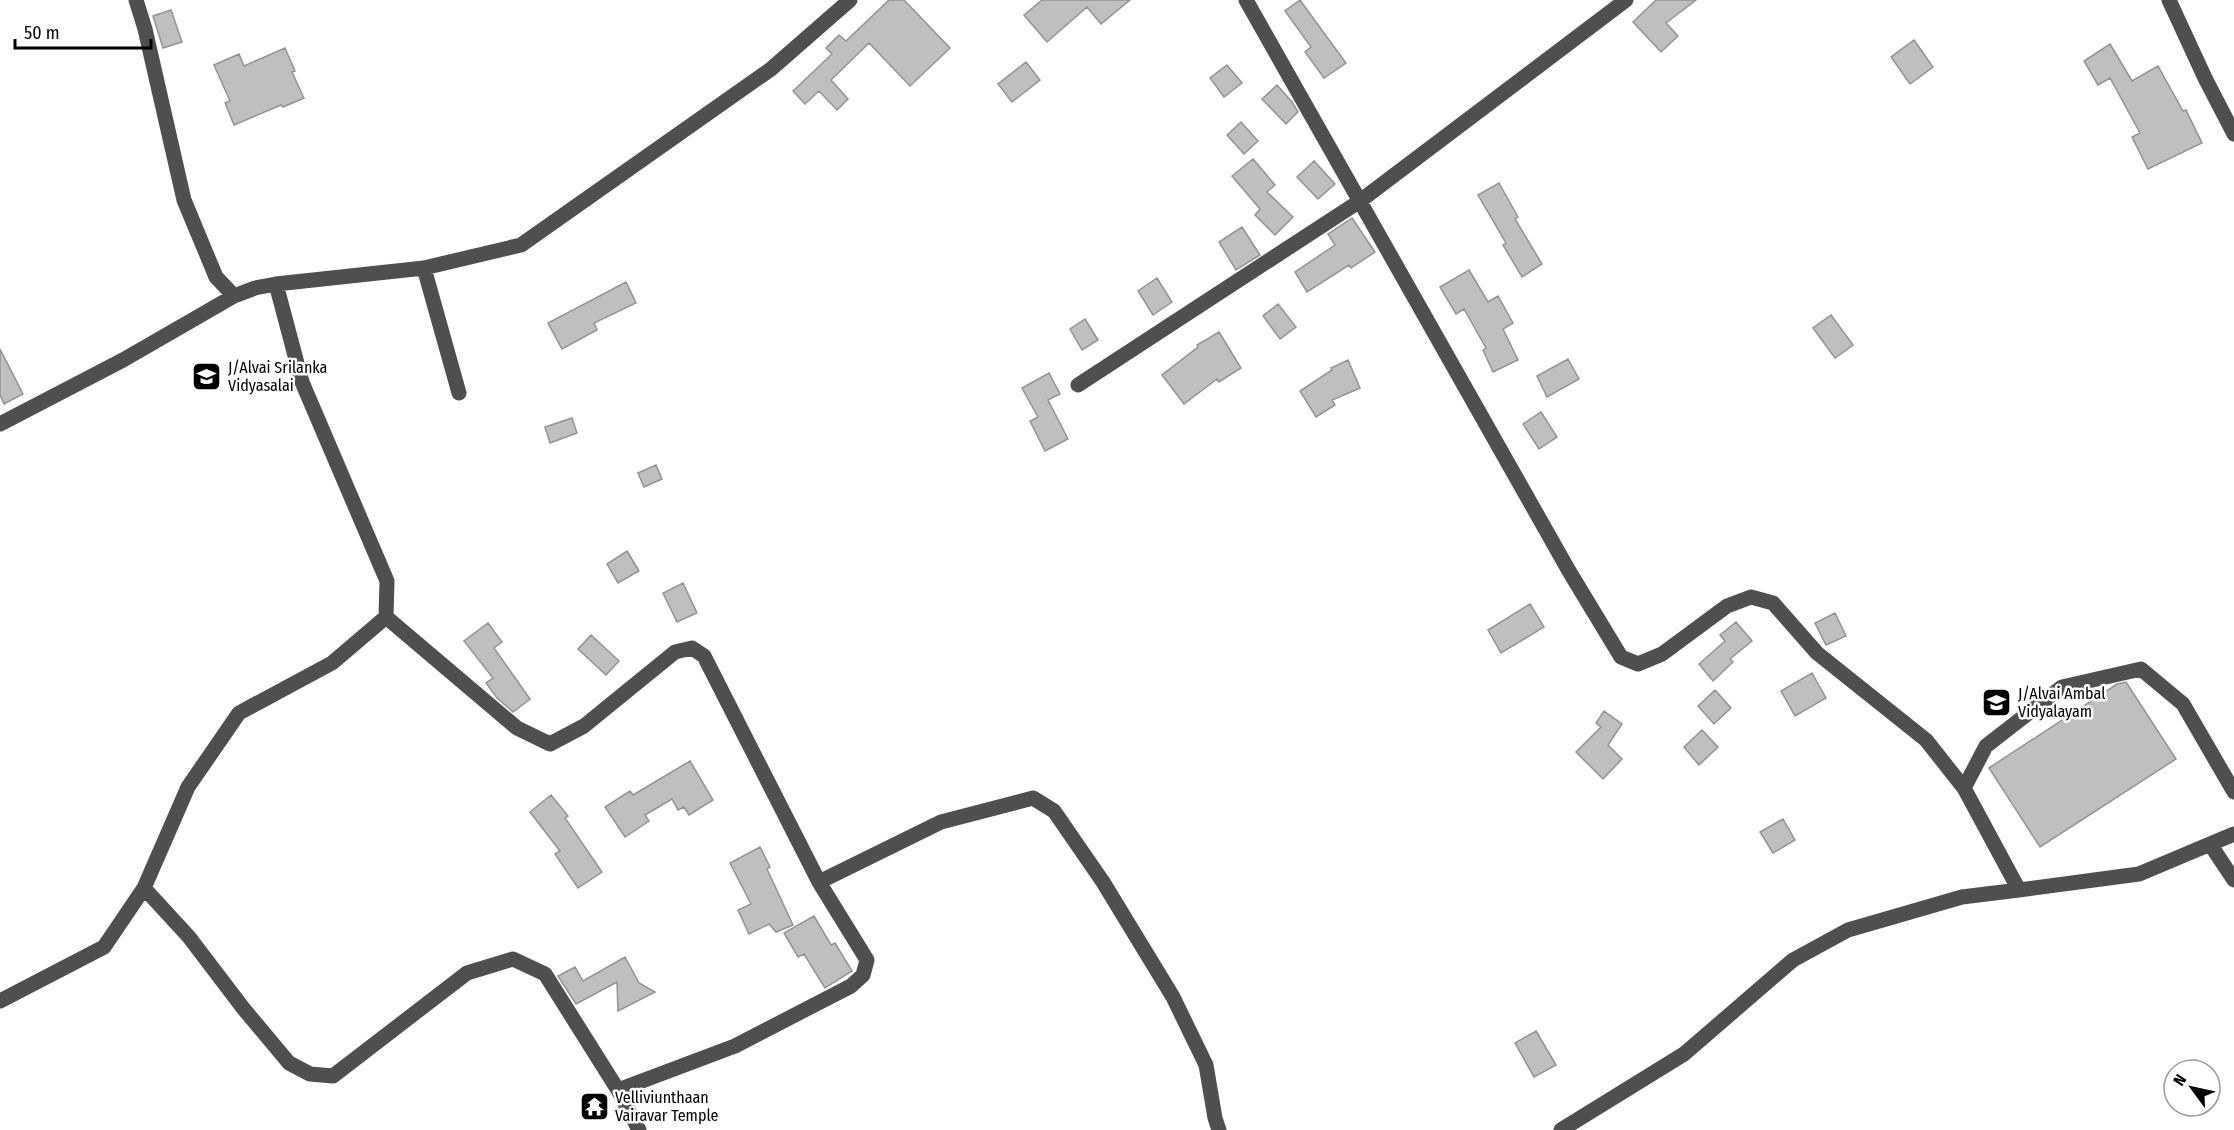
<svg xmlns="http://www.w3.org/2000/svg" width="2234" height="1130" font-family="'Fira Sans Condensed',sans-serif">
	<style>
		.building { fill: #bfbfbf; stroke: #939393; stroke-width: 1.5 }
		.lines { fill: none; stroke-linecap: round; stroke-linejoin: round }
		.minor { stroke: #4f4f4f; stroke-width: 15 }
		.labels { text-anchor: middle; stroke-width: 5; stroke-linejoin: round; paint-order: stroke }
		.poi-label { font-size: 16px; fill: #000; stroke: #fff; text-anchor: start }
	</style>
	<rect width="100%" height="100%" fill="#fff"/>
	<!-- building -->
	<path class="building" d="M889,0h15l46,48 -40,38 -41,-43 -38,37 17,19 -11,11 -18,-19 -14,13 -12,-13 39,-37 -6,-6 13,-13 7,6z
		M1042,0h88l-29,24 -14,-17 -40,35 -23,-27z
		M1300,0l46,63 -22,15 -19,-26 6,-5 -26,-36z
		M1656,0h40l-30,23 12,13 -17,16 -28,-30z
		M171,10l11,32 -19,6 -10,-32z
		M1914,40l19,27 -23,17 -19,-27z
		M2110,44l22,37 26,-15 25,45 3,-1 16,33 -54,26 -16,-32 8,-4 -30,-55 -12,7 -14,-24z
		M285,48l10,23 -3,1 12,26 -21,9 -2,-2 -47,20 -9,-22 5,-2 -16,-36 25,-11 5,12z
		M1026,62l14,18 -28,22 -14,-18z
		M1227,65l15,18 -18,14 -14,-19z
		M1277,85l15,17 6,10 -12,12 -24,-25z
		M1241,122l17,19 -14,13 -17,-19z
		M1253,159l22,26 -8,7 26,25 -18,18 -20,-20 5,-6 -28,-33z
		M1314,161l21,23 -17,15 -21,-22z
		M1499,183l19,34 -3,2 27,45 -20,13 -19,-32 3,-2 -28,-48z
		M1352,218l23,34 -24,16 -2,-3 -42,27 -12,-20 40,-27 -7,-11z
		M1242,227l18,28 -24,15 -17,-28z
		M1469,270l19,32 10,-6 15,27 -10,6 15,31 -25,12 -10,-22 3,-2 -22,-39 -8,5 -16,-27z
		M1157,278l15,24 -19,13 -15,-24z
		M626,282l10,21 -42,20 3,7 -35,19 -14,-26z
		M1278,304l18,23 -16,12 -17,-23z
		M1831,315l22,30 -18,13 -22,-30z
		M1085,319l13,21 -16,10 -12,-21z
		M1219,332l22,36 -22,14 -2,-3 -33,25 -22,-29 36,-28 -1,-2z
		M0,349l23,45 -19,10 -4,-9z
		M1568,359l11,20 -32,18 -10,-21z
		M1348,360l12,28 -28,12 3,5 -19,12 -16,-26 32,-21 -1,-2z
		M1049,373l11,21 -12,6 20,39 -23,12 -15,-30 8,-4 -16,-29z
		M1541,412l16,25 -18,12 -16,-25z
		M572,418l5,15 -27,10 -5,-16z
		M656,465l6,14 -18,8 -6,-14z
		M627,551l12,20 -21,12 -11,-19z
		M683,583l14,30 -20,9 -14,-29z
		M1530,604l14,23 -43,26 -13,-23z
		M1835,613l11,23 -20,9 -11,-22z
		M1736,622l16,19 -22,18 3,3 -20,19 -14,-17 26,-23 -5,-6z
		M488,623l14,19 -8,6 36,51 -17,13 -16,-14 -11,-15 7,-5 -29,-37z
		M591,635l28,26 -13,14 -28,-26z
		M1812,673l14,25 -31,18 -14,-25z
		M2126,682l50,77 -136,88 -51,-79 128,-84z
		M1715,690l16,18 -17,16 -16,-18z
		M1604,711l18,13 -14,21 14,14 -19,20 -27,-27 25,-25 -5,-4z
		M1702,730l16,17 -19,18 -15,-18z
		M690,761l23,39 -24,15 -5,-8 -6,3 -6,-11 -27,16 4,6 -24,16 -20,-30 25,-16 3,4z
		M551,795l17,21 -3,2 37,54 -24,16 -23,-34 5,-3 -30,-39z
		M1783,819l12,21 -22,13 -13,-21z
		M760,847l10,20 -3,2 26,56 -17,7 -7,-8 -20,10 -11,-24 13,-6 -21,-41z
		M814,916l17,29 4,-2 17,28 -27,17 -21,-34 -6,3 -14,-24z
		M625,957l14,26 16,9 -37,19 -1,-29 -41,22 -18,-28 17,-9 8,14z
		M1536,1031l20,34 -22,12 -19,-34z"/>
	<g class="lines">
		<!-- minor -->
		<path class="minor" d="M136,0l9,29 39,171 32,77 18,19 21,-8 21,-4
			M1246,0l323,571 52,86 17,7 24,-10 65,-48 24,-9 22,6 44,50 109,87 38,48 55,102 120,-16 95,-40
			M2169,0l36,78 29,56
			M424,268l35,125
			M1078,385l282,-184 266,-201
			M0,424l123,-64 111,-64
			M386,617l131,111 33,16 34,-18 91,-74 17,-4 12,8 115,226
			M1964,788l22,-42 76,-59 79,-18 42,35 51,88
			M2210,844l24,36
			M144,888l45,49 54,71 46,55 21,11 23,2 134,-103 46,-14 32,15 73,116 117,-44 116,-60 12,-11 4,-15 -48,-78 122,-60 92,-24 21,13 49,71 70,115 33,68 9,53 4,12
			M0,1001l104,-54 40,-59 44,-101 51,-74 93,-50 54,-46 1,-36 -85,-199 -26,-98 148,-16 97,-23 250,-176 79,-69
			M618,1090l21,40
			M1561,1130l123,-76 109,-94 55,-30 114,-33 57,-7"/>
	</g>
	<!-- icons -->
	<defs>
		<symbol id="school-square" viewBox="-11 -11 22 22"><rect x="-9" y="-9" width="18" height="18" rx="4" fill="#000" stroke="#fff"/><path d="M0-5L7-2L0 1L-7-2ZM-4 1L0 2.5L4 1V4Q0 6-4 4Z" fill="#fff"/></symbol>
		<symbol id="temple-square" viewBox="-11 -11 22 22"><rect x="-9" y="-9" width="18" height="18" rx="4" fill="#000" stroke="#fff"/><path d="M0-6L5-2H3V0L6.5 2.5H4V6H1.5V3h-3V6H-4V2.5H-6.5L-3 0V-2H-5Z" fill="#fff"/></symbol>
	</defs>
	<g fill-rule="evenodd">
		<use href="#school-square" x="190" y="360" width="33" height="33"/>
		<use href="#school-square" x="1980" y="686" width="33" height="33"/>
		<use href="#temple-square" x="578" y="1090" width="33" height="33"/>
	</g>
	<g class="labels">
		<!-- poi labels -->
		<g class="poi-label">
			<text x="228" y="373">J/Alvai Srilanka<tspan x="228" dy="18">Vidyasalai</tspan></text>
			<text x="2018" y="699">J/Alvai Ambal<tspan x="2018" dy="18">Vidyalayam</tspan></text>
			<text x="615" y="1103">Velliviunthaan<tspan x="615" dy="18">Vairavar Temple</tspan></text>
		</g>
	</g>
	<!-- north arrow -->
	<g transform="translate(2192 1088) rotate(303)"><circle r="28" fill="#ffffff" stroke="#999999" stroke-width="1.5"/>
	<path d="M0-4.5L10 22L0 15L-10 22Z" fill="#000000"/>
	<text y="-9" font-size="16" font-weight="bold" text-anchor="middle" fill="#000000">N</text>
	</g>
	<!-- scale -->
	<path d="M15 39v9h136v-9" fill="none" stroke="#000000" stroke-width="3"/>
	<text x="24" y="39" font-size="18" fill="#000000" stroke="#ffffff" stroke-width="4.5" paint-order="stroke">50 m</text>
</svg>
